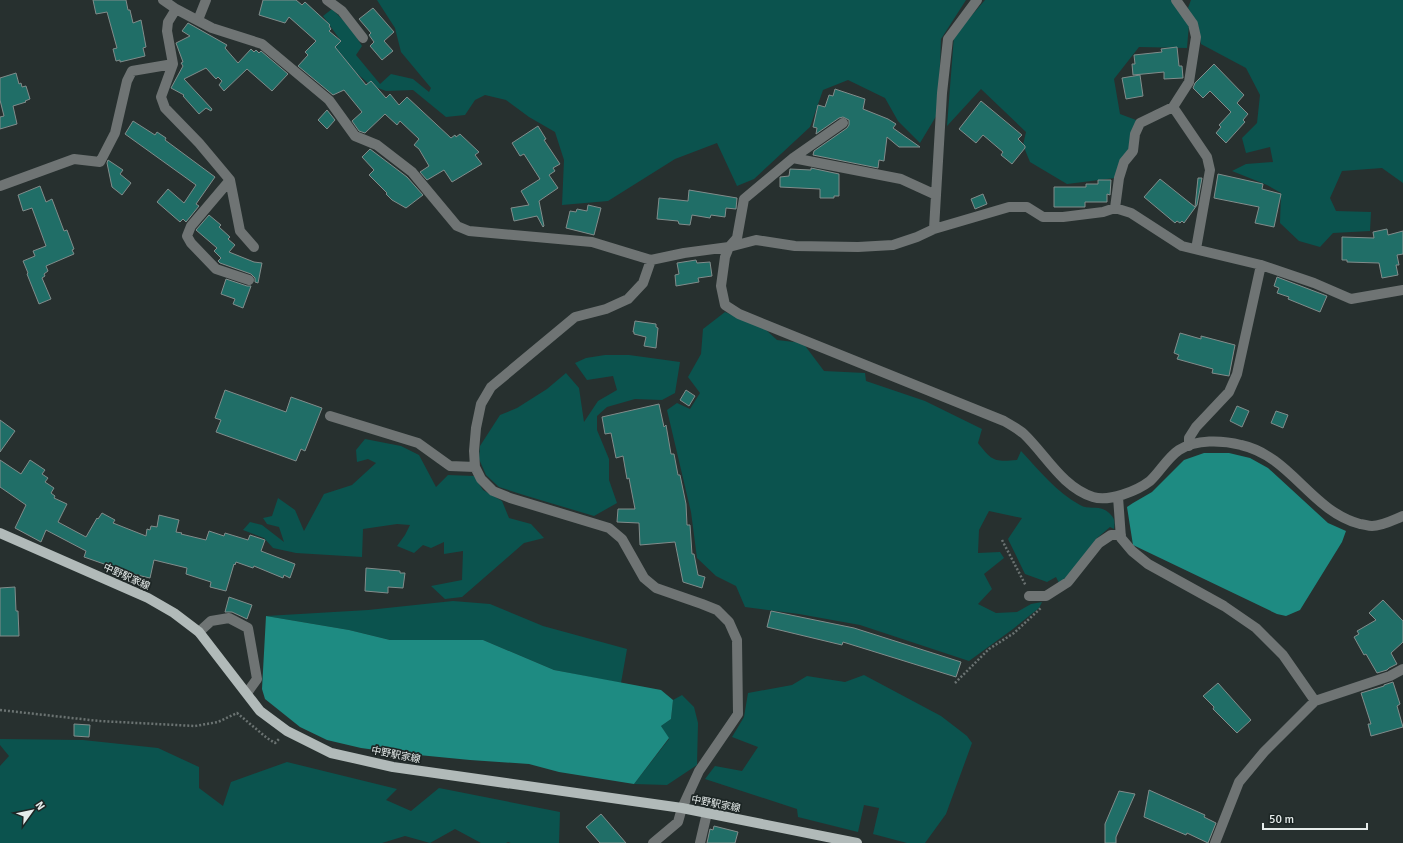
<svg xmlns="http://www.w3.org/2000/svg" width="1403" height="843" font-family="Signika,'Noto Sans JP',sans-serif">
	<style>
		.green { fill: #0b534e }
		.water { fill: #1e8b82 }
		.building { fill: #206e67; stroke: #818c8b }
		.lines { fill: none; stroke-linecap: round; stroke-linejoin: round }
		.path { stroke: #6b7372; stroke-width: 2.5; stroke-dasharray: 2 2; stroke-linecap: butt }
		.minor { stroke: #6f7474; stroke-width: 10 }
		.major { stroke: #b1bab9; stroke-width: 10 }
		.labels { text-anchor: middle; stroke-width: 3.5; stroke-linejoin: round; paint-order: stroke }
		.street-label { font-size: 10px; fill: #e6eceb; stroke: #1d2625 }
	</style>
	<rect width="100%" height="100%" fill="#27302f"/>
	<!-- green -->
	<path class="green" d="M377,0h589l-25,39 -3,74 -18,30 -22,-22 -13,-23 -37,-18 -25,10 -13,37 -56,52 -17,7 -20,-43 -42,16 -67,42 -46,4 2,-45 -9,-28 -26,-15 -23,-17 -21,-5 -10,5 -10,15 -19,2 -33,-27 -27,1 -16,-6 -38,-34 9,-10 -18,-25 9,-7 18,18 12,19 -6,9 24,29 11,-10 22,5 16,13 2,-4 -30,-36 -6,-24z
		M985,0h187l17,24 -2,24 -48,-1 -25,32 6,35 16,6 -6,29 -15,29 -48,6 -37,-22 -7,-17 3,-13 -45,-43 -34,37 7,-90z
		M1191,0h212v183l-21,-15 -40,3 -12,27 6,13 35,1 -1,19 -37,2 -13,14 -21,-6 -19,-18 1,-30 -14,-8 -35,-14 14,-7 27,-2 -3,-15 -24,6 -4,-15 15,-15 3,-28 -14,-27 -45,-24 -3,-19 -10,-17z
		M725,312l40,17 12,11 26,3 21,28 41,2 1,8 59,20 57,28 -4,14c14,18 16,19 39,17l4,-9c18,19 35,41 59,54 10,6 21,-2 31,10 4,4 4,8 3,14l-4,-2 -14,12 -18,26 -10,11 -9,7 -3,-6 -9,5 -22,-8 -17,-35 14,-21 -33,-7 -10,19 -1,23 22,-1 4,6 -20,16 8,15 -14,15 18,9 21,-1 14,-8 11,-2 -3,6 -26,21 -44,32 -109,-36 -61,-11 -54,-7 -9,-21 -20,-10 -19,-18 -6,-46 -24,-102 10,-7 13,6 10,-16 -12,-16 13,-23 2,-25z
		M605,355h24l51,7 -5,31 -13,7 -27,-1 -28,8 -10,9v14l12,29v21l8,23 -23,13 -67,-20 -28,-9 -13,-12 -7,-16 1,-13 20,-31 17,-7 30,-19 19,-16 13,15 5,34 14,-21 19,-11 -4,-14 -26,4 -12,-17 11,-5z
		M365,439l36,7 18,9 17,32 12,-12 26,1 9,14 19,11 7,17 22,6 13,14 -20,5 -62,54 -17,2 -14,-13 31,-6 1,-29 -19,3v-12l-13,6 -8,-3 -9,8 -17,-7 8,-11 5,-10 -13,-1 -34,5 -1,28 -66,-4 -23,-5 -9,-10 -21,-8 7,-8 12,3 22,17 -5,-15 -12,-3 -4,-6 9,-2 6,-18 17,12 9,21 20,-37 28,-9 24,-22 -8,-4 -11,3 -1,-12z
		M453,601l37,3 53,22 84,23 -6,34 -67,-13 -71,-30h-93l-41,-10 -83,-14 102,-6z
		M864,675l77,41 26,20 5,7 -26,71 -21,29h-18l-34,-9 6,-26 -15,-3 -6,27 -60,-15 -1,-8 -92,-30 10,-13 27,5 16,-24 -26,-10 12,-20 4,-24 44,-8 15,-9 38,6z
		M682,695l12,12 4,16 -1,42 -30,20 -33,-1 35,-45 -8,-13 10,-7 2,-19z
		M0,739l83,1 75,8 41,19v21l24,18 8,-24 56,-20 110,27 -11,11 25,11 28,-23 121,24 -1,31h-48l-3,-1 -2,1h-25l-26,-14 -25,14 -25,-7 -23,7h-382v-77l9,-10 -9,-11z"/>
	<!-- water -->
	<path class="water" d="M1204,453h25l21,5 18,10 60,55 18,8 -4,11 -42,68 -14,6 -9,-2 -144,-69 -6,-38 6,-4 19,-11 32,-32z
		M266,616l83,14 41,10h93l71,30 107,20 12,10 -2,19 -10,7 8,12 -35,46 -75,-12 -30,-8 -59,-4 -72,-7 -37,-5 -34,-8 -27,-13 -35,-28 -3,-10z"/>
	<!-- building -->
	<path class="building" d="M93,0h33l2,10h2l3,13 8,-3 5,27 -3,1 2,8 -25,6v-2l-4,1 -3,-12 4,-1 -10,-36 -11,2z
		M263,0h33l6,5 3,-3 25,23 -1,1 2,3 -2,2 12,10 -6,6 31,38 5,-4 15,17 4,-4 9,11 8,-8 44,41 4,-3 1,2 4,-3 19,18 -4,3 7,9 -30,18 -8,-12 -17,10 -7,-8 9,-6 -10,-17 -5,-4 5,-6 -19,-18 -3,4 -12,-11 -20,19 -6,-2 -7,-10 10,-9 -18,-22 -11,5 -35,-29 10,-11 -3,-3 11,-11 -27,-24 -4,6 -26,-8z
		M373,8l21,24 -10,9 9,10 -11,9 -12,-14 4,-4 -5,-7 2,-2 -12,-14z
		M188,23l39,22 -2,3 13,15 13,-14 3,3 2,-2 3,3 2,-2 27,23 -16,17 -25,-22 -23,22 -5,-6 3,-4 -4,-4 -2,2 -10,-11 -22,11 28,30 -1,2 -5,-3 -7,6 -16,-18 1,-1 -13,-7 12,-22 -2,-3 2,-1 -7,-19 14,-7 -8,-5z
		M1177,47l2,19h3l1,12 -19,1v-7l-31,3 -1,-11h3l-1,-9 28,-3 -1,-3z
		M1214,64l30,31 -7,8 11,11 -5,6 2,2 -19,21 -10,-10 5,-6 -2,-2 12,-13 -21,-21 -7,7 -10,-10 2,-5z
		M16,73l3,11 2,-1 1,4 4,-1 4,13 -5,2 1,1 -13,4 4,18 -17,5v-12l4,-1 -4,-16v-22z
		M1140,75l3,21 -17,3 -4,-21z
		M835,89l30,10 -2,10 25,10 8,5 -3,4 27,19h-21l-12,-10 -3,24 -5,-1 -1,8 -65,-13 1,-4 33,-23 2,-3v-5l-6,-3 -4,1 -23,16 1,-6 -4,-1 5,-22 7,2 4,-12 4,1z
		M981,101l41,34 -4,4 7,7v2l-13,16 -11,-9 2,-3 -20,-17 -7,8 -17,-14z
		M327,110l8,10 -8,9 -9,-9z
		M133,121l22,14 2,-3 9,6 -1,2 50,37 -19,27 3,2 -13,16 -3,-3 -3,3 -23,-20 11,-13 16,14 12,-18 -71,-51z
		M538,126l8,13 -2,1 16,24 -7,4 2,3 -6,4 9,13 -19,13 5,25 -1,1 -6,-11 -23,5 -3,-13 18,-3 -8,-14 19,-12 -16,-25 -4,2 -8,-13z
		M370,149l37,28 16,18 -17,13 -14,-8 -6,-6 1,-1 -18,-18 5,-5 -12,-13z
		M108,160l15,10 -3,4 11,9 -9,12 -10,-8 -5,-24z
		M811,168l28,6v22h-5v2h-14v-9l-40,-2v-10l9,-1 1,-7 21,1z
		M1218,174l45,10 -1,5 19,5 -7,33 -19,-4 4,-16 -45,-9z
		M1198,178h4l-5,27 -13,18 -2,-2 -2,2 -3,-2 -2,2 -31,-26 16,-18 35,28z
		M1098,180h13l-1,15 -3,-1v8h-22v5h-31v-20h32v-3h12z
		M40,186l6,16 6,-3 12,32 3,-1 7,19 -2,1 2,4 -28,12 2,5 -4,3 1,2 -3,2 9,21 -12,5 -12,-30 1,-1 -5,-12 12,-5 -2,-5 13,-5 -14,-38 -9,3 -5,-16z
		M689,190l48,8 -1,11 -10,-1 -1,9 -14,-2 -1,3 -18,-3 -2,10 -11,-1 -1,-3 -21,-2 2,-21 29,3z
		M983,194l4,10 -12,5 -4,-10z
		M588,205l13,3 -7,27 -28,-7 4,-17 6,1 1,-3 10,2z
		M209,215l12,10 -2,2 11,10 -2,2 7,6 -6,7 25,10 8,1 -4,20 -3,-1v-4l-4,-4 -31,-11 -2,-2 3,-3 -7,-7 3,-3 -21,-18z
		M1387,229l1,6 15,-4v23l-6,1 2,10h-3l2,10 -16,3 -3,-15 -32,-1v-2h-5v-23l32,1 -1,-6z
		M696,260l1,3 13,-1 2,14 -14,2 1,4 -23,4 -1,-11 4,-1 -2,-11z
		M1277,277l50,19 -7,16 -32,-13 1,-2 -12,-4 2,-5 -5,-2z
		M226,279l21,7h4l-8,22 -10,-4 2,-5 -14,-5z
		M635,321l21,3v3l2,1 -2,20 -12,-2 2,-9 -12,-3v-2h-1z
		M1180,333l21,6v-3l34,9 -6,31 -17,-3 1,-4 -36,-10 2,-4 -5,-2z
		M225,390l61,22 5,-15 31,11 -17,43 -4,-2 -5,12 -80,-29 5,-12 -6,-2z
		M686,390l9,6 -6,10 -9,-6z
		M659,404l5,23 2,-2 5,29h3l4,21h2l6,29 1,21h3l2,29h2l4,21 7,2 -3,11 -19,-6 -8,-40 -35,3 -1,-22 -22,-1 1,-13h17l-6,-31 -2,1 -4,-23 -7,2 -5,-25 -6,1 -3,-17z
		M1237,406l12,5 -7,16 -12,-6z
		M1276,411l12,4 -5,13 -12,-5z
		M0,420l15,11 -15,21z
		M0,460l21,14 9,-14 15,10 -3,4 6,4 -3,4 9,6 -3,5 4,3 -1,2 13,6 -9,18 28,15 11,-19 1,1 4,-6 13,7 -2,3 33,13 1,-7 3,1 1,-4 6,1 2,-12 20,5 -3,12 6,1 -1,1 25,6 3,-9 15,5 1,-3 23,7 2,-5 15,5 -4,11 34,13 -5,14 -6,-3 -1,3 -29,-12 -1,2 -17,-6 -1,3 -1,-1 -8,27 -16,-4 1,-5 -25,-8 1,-6 -33,-8 -4,18 -26,-6v2l-18,-6 1,-3 -23,-8 2,-6 -40,-21 -5,12 -26,-14 11,-23 -26,-18z
		M366,568l34,3v2h5l-2,15 -15,-1v6l-23,-2z
		M15,587l1,24h2l1,25h-19v-48z
		M229,597l23,8 -5,14 -15,-7h-7z
		M1383,600l20,21v21l-12,11 6,11 -8,4 -2,2 -10,3 -11,-19 -2,1 -10,-18 5,-3 -2,-3 19,-11 -7,-7z
		M771,611l83,17 107,34 -5,15 -113,-35 -1,3 -75,-18z
		M1393,682l7,22 -3,2 6,21 -32,9 -3,-12h3l-10,-31 23,-7v-1z
		M1218,683l33,37 -14,13 -24,-24 1,-2 -11,-11z
		M74,724l16,1 -1,12 -15,-1z
		M1149,790l56,25 -1,2 12,6 -8,20 -21,-10 -1,2 -42,-18z
		M1119,791l16,3 -19,43v6h-11v-19z
		M601,814l25,29h-26l-14,-16z
		M714,826l24,6 -3,11h-28l3,-14 3,1z"/>
	<g class="lines">
		<!-- path -->
		<path class="path" d="M1002,540l24,46
			M955,683l34,-34 25,-16 28,-26
			M0,710l99,11 96,5 23,-4 19,-9 30,25 8,5 5,-5"/>
		<!-- minor -->
		<path class="minor" d="M163,0l13,9 36,19 50,16 67,56 26,36 22,9 35,27 45,54 12,5 123,11 59,18 33,-7 45,-6 27,-7 39,6 63,1 35,-2 24,-8 17,-8 75,-22h18l16,10h20l40,-5 12,-4 16,5 51,33 79,19 53,18 37,16 52,-9
			M327,0l15,11 21,27
			M176,9l-8,13 -1,9 6,33 -12,33 4,11 34,35 31,37 10,51 14,16
			M198,20l8,-20
			M1173,107l34,50 3,13 -14,79
			M843,123l-50,35 -49,41 -7,39 -8,9 -4,10 -4,29 4,19 14,9 265,107c7,4 14,8 20,13 22,21 38,53 69,63 16,5 44,-6 57,-16 10,-9 17,-23 29,-31 17,-11 43,-10 62,-5 50,11 70,66 119,79 3,0 8,2 12,2 10,0 21,-6 31,-10
			M793,158l108,21 35,16
			M230,180l-39,46 -4,10 4,7 25,26 33,11
			M0,186l74,-27 26,3 15,-29 12,-52 5,-10 41,-7
			M1115,208l4,-30 5,-16 9,-11 2,-17 5,-11 33,-16 16,-25 7,-45 -3,-13 -17,-24
			M934,229l8,-136 6,-54 29,-39
			M651,260l-8,23 -15,16 -22,10 -31,8 -84,70 -10,17 -5,24 -2,23 1,16 6,12 12,12 17,7 99,30 13,11 22,39 12,10 46,16 15,6 12,12 8,18 1,74 -39,57 -17,37 -4,14 -25,21
			M330,416l88,27 32,23 25,1
			M1189,446v-8l7,-11 33,-35 8,-18 24,-109
			M1118,497l3,41 11,13 16,13 76,42 32,22 27,27 32,46
			M1029,596h17l22,-14 31,-39 12,-8h10
			M199,632l12,-11 18,-3 19,10 9,51 -10,14
			M700,843l7,-30
			M1215,843l24,-61 25,-30 51,-51 75,-25 13,-7"/>
		<!-- major -->
		<path class="major" d="M0,533l148,65 26,15 25,19 61,79 27,20 44,22 62,14 289,41 175,35"/>
	</g>
	<g class="labels">
		<!-- street labels -->
		<g class="street-label">
			<text transform="translate(127 576) rotate(24)" y="4">中野駅家線</text>
			<text transform="translate(396 754) rotate(11)" y="4">中野駅家線</text>
			<text transform="translate(716 803) rotate(11)" y="4">中野駅家線</text>
		</g>
	</g>
	<!-- north arrow -->
	<g transform="translate(32 811) rotate(57)" stroke="#1d2625" stroke-width="3" paint-order="stroke">
	<path d="M0-3L7 15L0 10L-7 15Z" fill="#e6eceb"/>
	<text y="-6" font-size="11" font-weight="bold" text-anchor="middle" fill="#e6eceb">N</text>
	</g>
	<!-- scale -->
	<path d="M1263 823v6h104v-6" fill="none" stroke="#e6eceb" stroke-width="2"/>
	<text x="1269" y="823" font-size="12" fill="#e6eceb" stroke="#1d2625" stroke-width="3" paint-order="stroke">50 m</text>
</svg>
